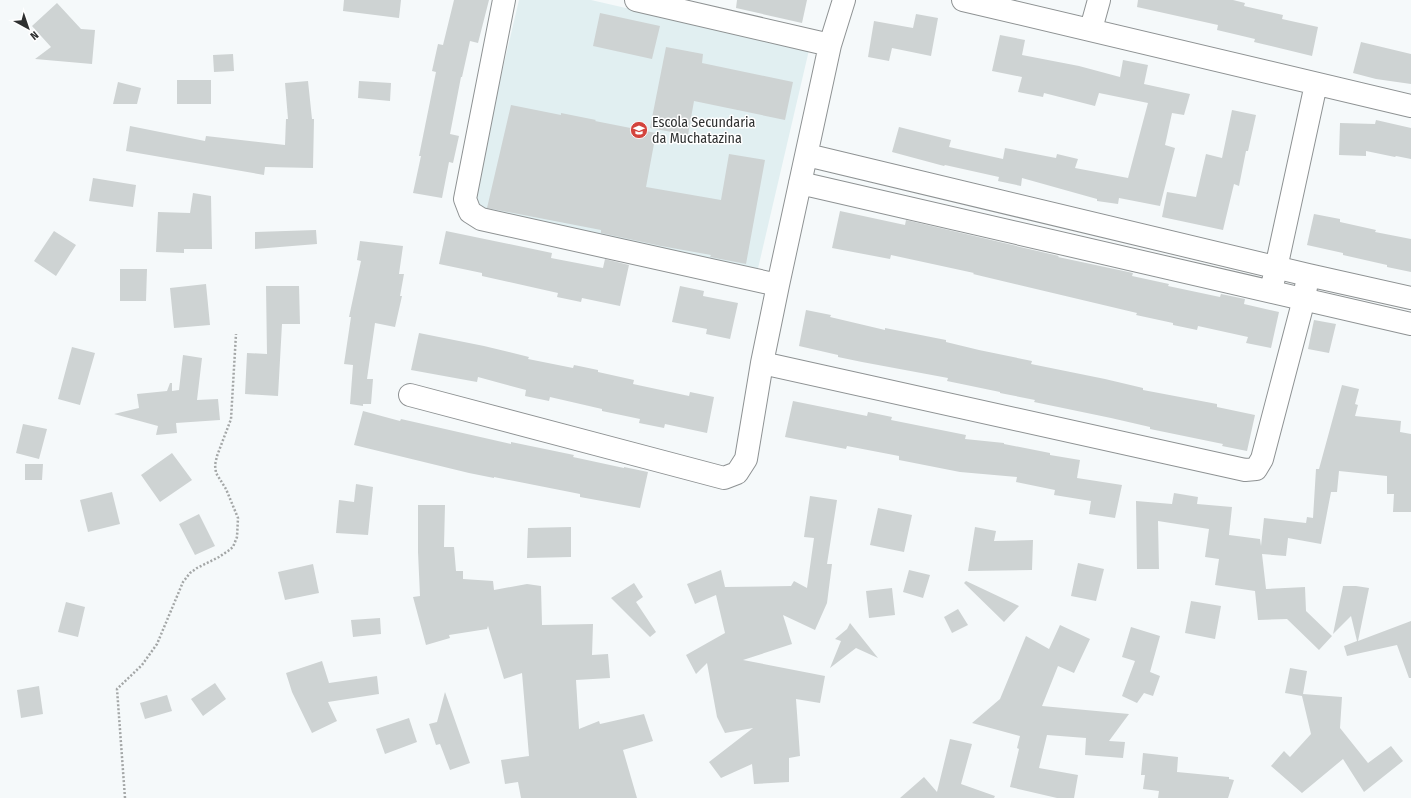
<svg xmlns="http://www.w3.org/2000/svg" width="1411" height="798" font-family="'Fira Sans Condensed',sans-serif">
	<style>
		.built { fill: #e1eff1 }
		.building { fill: #ced3d3 }
		.lines { fill: none; stroke-linecap: round; stroke-linejoin: round }
		.minor-casing { stroke: #8e9293; stroke-width: 24 }
		.path { stroke: #a4a7a7; stroke-width: 2.5; stroke-dasharray: 2 2; stroke-linecap: butt }
		.minor { stroke: #fff; stroke-width: 22 }
		.labels { text-anchor: middle; stroke-width: 3; stroke-linejoin: round; paint-order: stroke }
		.poi-label { font-size: 14px; fill: #2e3030; stroke: #fff; text-anchor: start }
	</style>
	<rect width="100%" height="100%" fill="#f5f9fa"/>
	<!-- built -->
	<path class="built" d="M519,0h72l218,50 -53,227 -287,-66z"/>
	<!-- building -->
	<path class="building" d="M344,0h57l-2,18 -56,-7z
		M454,0h35l-11,43 -8,-2 -8,36h-1l-11,57 9,2 -6,27 -4,-1 -7,36 -29,-5 8,-37h-2l17,-84 -4,-1 6,-27 5,1z
		M737,0h70l-5,23 -66,-15z
		M1138,0h95l12,3 -1,3 39,9 -1,4 36,8 -6,29 -58,-14 1,-3 -38,-9 1,-5 -81,-18z
		M57,3l24,26 14,1 -3,34 -57,-5 16,-12 -19,-21z
		M600,13l60,13 -8,33 -59,-13z
		M916,14l22,4 -7,38 -39,-8 -3,13 -21,-4 6,-36 39,7z
		M1000,35l25,5 -3,15 57,11 41,11 3,-17 25,5 -4,19 46,10 -6,21 -12,-2 -7,32 10,3 -15,58 -41,-8 -1,6 -21,-3v-2l-75,-21 -1,8 -23,-5 1,-4 -54,-12 -1,1 -52,-14 7,-25 52,13 -2,7 54,12 2,-11 51,10 1,-4 21,5 -3,9 53,10 20,-75 -49,-10 -4,13 -51,-13 -1,4 -25,-5 4,-15 -30,-6z
		M1361,42l50,12v30l-35,-5 -23,-6z
		M666,47l37,7 -1,9 91,19 -8,38 -91,-19 -6,34 -38,-7z
		M233,54l1,17 -20,1 -1,-17z
		M177,80h34v24h-34z
		M308,81l4,38h2l-1,49 -48,-1 -1,8 -138,-24 4,-25 75,15 1,-5 79,9 1,-26h2l-3,-36z
		M359,81l32,2 -1,18 -32,-3z
		M118,82l23,6 -4,16h-24z
		M511,105l50,10v-2l35,7 -1,1 61,12 -10,54 75,13 8,-46 36,6 -19,104 -36,-7 1,-2 -50,-9 -60,-13v-3l-114,-22z
		M1232,110l24,5 -8,36h-2l-7,35 -5,-2 -11,46 -61,-13 5,-25 29,5 10,-43 16,4z
		M1376,120l35,8v31l-15,-3 -1,1 -29,-6v5l-27,-1 1,-32 35,1z
		M93,178l43,7 -3,22 -44,-6z
		M193,193l18,3 1,53h-28v4l-28,-1 2,-40 32,1z
		M840,211l65,14 1,-5 153,36 -1,1 75,16 -1,3 37,8 -1,2 52,11 1,-3 24,5 -1,5 35,8 -8,36 -25,-5 2,-6 -50,-11 -1,4 -24,-5v-2l-37,-8 1,-2 -164,-39 1,-1 -83,-18 -1,4 -58,-11z
		M1314,214l26,5v3l36,8 -1,2 36,7v33l-24,-5v-2l-44,-10v-2l-36,-8z
		M316,230l1,14 -62,5v-17z
		M54,231l22,14 -20,31 -22,-15z
		M446,231l106,22 -1,5 52,10 2,-9 24,6 -9,41 -38,-8 -1,4 -24,-5 1,-4 -76,-17v-3l-43,-9z
		M360,241l43,5 -4,28h5l-4,22h2l-7,31 -20,-4 -8,56h6l-2,25h-8v2l-13,-2 3,-39 -9,-1 7,-47h-2l12,-56 -4,-1z
		M120,269h27l-1,32h-26z
		M206,284l4,41 -36,3 -4,-40z
		M266,286h33l1,38h-18l-4,72 -33,-2 2,-41 20,1z
		M680,286l24,5 -1,5 35,7 -8,36 -24,-5 1,-5 -35,-7z
		M806,310l25,5 -1,2 55,13v-2l61,12v2l33,8 53,11 -1,3 74,15 38,9v2l74,14v3l38,8 -8,36 -25,-5 1,-2 -73,-15v-2l-39,-9 -77,-16 1,-2 -35,-7v-1l-53,-11 1,-3 -86,-16 -24,-5v-2l-39,-9z
		M1314,320l22,4 -7,29 -21,-4z
		M419,333l65,13 45,11 -1,2 45,9 1,-3 24,5v2l36,8 -1,4 56,12 1,-4 24,5 -7,36 -42,-9 -1,4 -25,-5 1,-4 -38,-8v-2l-52,-12 -1,4 -24,-5 1,-6 -48,-13 -1,5 -66,-12z
		M72,347l23,6 -15,52 -22,-6z
		M183,355l19,3 -5,42 21,-1 2,21 -44,3 1,10 -21,2 2,-9 -44,-12 25,-6 -2,-14 30,-3 3,-8h2v8l7,-1z
		M1342,385l17,4 -4,15 3,1 -3,11 46,5 -1,11 11,2v78h-18l1,-18h-7v-18l-48,-5 -2,21h-6l-10,52 -33,-6 -2,18 -24,-2 4,35 39,-2 1,24 26,25 -13,14 -32,-31 -29,1 -3,-29 -40,-6 4,-26 -14,-2 4,-28 -51,-8 1,48h-22l-1,-68 36,3 2,-11 24,4 -1,7 35,3 -3,28 31,4 1,7 3,-28 42,5 1,-6 6,1 3,-49h3z
		M793,401l74,15 1,-4 24,5 -1,3 75,15 -1,4 39,4v1l46,9v2l30,5 -3,18 45,7 -7,33 -26,-4 2,-13 -37,-6 1,-5 -39,-8 1,-5 -57,-5 -61,-12v-4l-52,-10 -1,3 -61,-12z
		M363,411l37,10 1,-2 110,25v-2l63,13 -1,2 51,11v-1l24,5 -8,36 -60,-11v-3l-86,-17v1l-25,-5 -115,-28z
		M23,424l24,5 -8,30 -23,-6z
		M172,453l20,27 -32,22 -19,-27z
		M25,464h18l-1,16h-17z
		M356,484l17,3 -5,48 -32,-2 3,-33 15,2z
		M112,492l8,32 -32,8 -8,-32z
		M810,496l27,4 -10,64h5l-5,39 -12,27 -32,-15 9,29 -49,16 82,16 -5,27 -24,-4 4,57 -11,2v24l-35,2 -2,-20 -31,14 -12,-16 44,-34 -28,5 -8,-16 -10,-54 -11,11 -10,-19 39,-22 -9,-38 -21,9 -8,-20 34,-14 4,17 66,-1 3,-5 13,7 7,-50 -10,-1z
		M418,505h27l-1,42h10l2,24h7v8l30,2 1,9 33,-6 14,2 1,39 51,-1 -1,31 16,-1 2,24 -34,2 3,49 20,-8 1,3 44,-10 9,27 -30,9 14,48h-116l-3,-16 -13,2 -4,-24 28,-4 -7,-83 -18,6 -16,-53 -1,3 -38,6 1,3 -24,7 -13,-48 7,-1 -2,-44z
		M878,508l34,7 -8,37 -34,-7z
		M199,514l16,32 -20,9 -16,-31z
		M571,527v30l-44,1 1,-30z
		M975,527l21,4 -2,10 39,-1 -1,30 -64,1z
		M1078,563l26,6 -8,32 -25,-5z
		M313,564l6,29 -34,7 -7,-28z
		M909,570l21,5 -7,23 -20,-6z
		M966,581l53,25 -15,16 -40,-39z
		M634,583l9,14 -7,5 20,30 -6,5 -39,-39z
		M1343,586h13l13,2 -11,53 53,-20v57h-2l-12,-33 -50,11 -3,-10 13,-5 -6,-25 -18,18z
		M892,588l3,27 -26,3 -3,-27z
		M1191,601l30,5 -6,33 -30,-6z
		M66,602l19,5 -7,30 -20,-5z
		M958,609l10,16 -16,8 -8,-16z
		M380,618l1,16 -28,3 -2,-17z
		M850,623l28,35 -22,-10 -26,20 11,-27 -6,-2 12,-10z
		M1060,625l30,14 -16,34 -16,-7 -16,40 87,8 -20,27 16,1 -2,16 -38,-3 1,-17 -39,-3 -8,33 39,7 -4,23h-17l-47,-11 9,-38 -2,-1 3,-12 -48,-13 28,-24 26,-63 23,13z
		M1131,627l29,9 -10,36 10,4 -7,20 -9,-3 -7,10 -15,-7 13,-35 -13,-4z
		M322,661l7,22 48,-7 2,18 -51,8 9,19 -25,12 -20,-41 -6,-19z
		M1290,668l17,3 -4,23 39,3 -2,31 28,35 23,-17 12,15 -39,31 -21,-33 -41,34 -31,-27 13,-15 6,6 21,-23 -9,-38 -17,-3z
		M215,683l11,16 -23,17 -12,-17z
		M39,686l4,28 -22,4 -4,-28z
		M445,692l25,71 -20,7 -10,-26 -4,1 -7,-21 8,-2z
		M167,695l5,16 -27,8 -5,-16z
		M409,718l8,24 -32,12 -9,-25z
		M950,739l22,5 -11,40 34,12 -1,2h-94l24,-21 13,15z
		M1143,753l35,4 -1,15 52,5v2l5,1 -6,18h-70l1,-7 -16,-2 2,-14h-4z"/>
	<g class="lines">
		<defs>
			<path id="minor" d="M504,0l-39,199 5,13 11,7 297,66
				M636,0l194,45
				M963,0l448,106
				M1091,29l8,-29
				M807,155l501,120 103,23
				M800,183l611,141
				M1273,282l43,-198
				M762,363l483,107 11,-1 6,-10 42,-160 4,-24
				M410,395l314,83 13,-5 9,-14 16,-96 16,-78 52,-240 14,-45"/>
		</defs>
		<!-- minor casing -->
		<use href="#minor" class="minor-casing"/>
		<!-- path -->
		<path class="path" d="M125,798l-8,-109 25,-24 15,-21 26,-62 7,-9 7,-5 22,-11 9,-6 5,-4 4,-10 1,-19 -12,-29 -10,-16 -1,-8 2,-9 14,-37 5,-85"/>
		<!-- minor -->
		<use href="#minor" class="minor"/>
	</g>
	<!-- icons -->
	<defs>
		<symbol id="school-disc" viewBox="-11 -11 22 22"><circle r="9.5" fill="#d3443d" stroke="#fff"/><path d="M0-5L7-2L0 1L-7-2ZM-4 1L0 2.5L4 1V4Q0 6-4 4Z" fill="#fff"/></symbol>
	</defs>
	<g fill-rule="evenodd">
		<use href="#school-disc" x="629" y="120" width="20" height="20"/>
	</g>
	<g class="labels">
		<!-- poi labels -->
		<g class="poi-label">
			<text x="652" y="127">Escola Secundaria<tspan x="652" dy="16">da Muchatazina</tspan></text>
		</g>
	</g>
	<!-- north arrow -->
	<g transform="translate(28 28) rotate(140)" stroke="#ffffff" stroke-width="3" paint-order="stroke">
	<path d="M0-3L7 15L0 10L-7 15Z" fill="#2e3030"/>
	<text y="-6" font-size="11" font-weight="bold" text-anchor="middle" fill="#2e3030">N</text>
	</g>
</svg>
